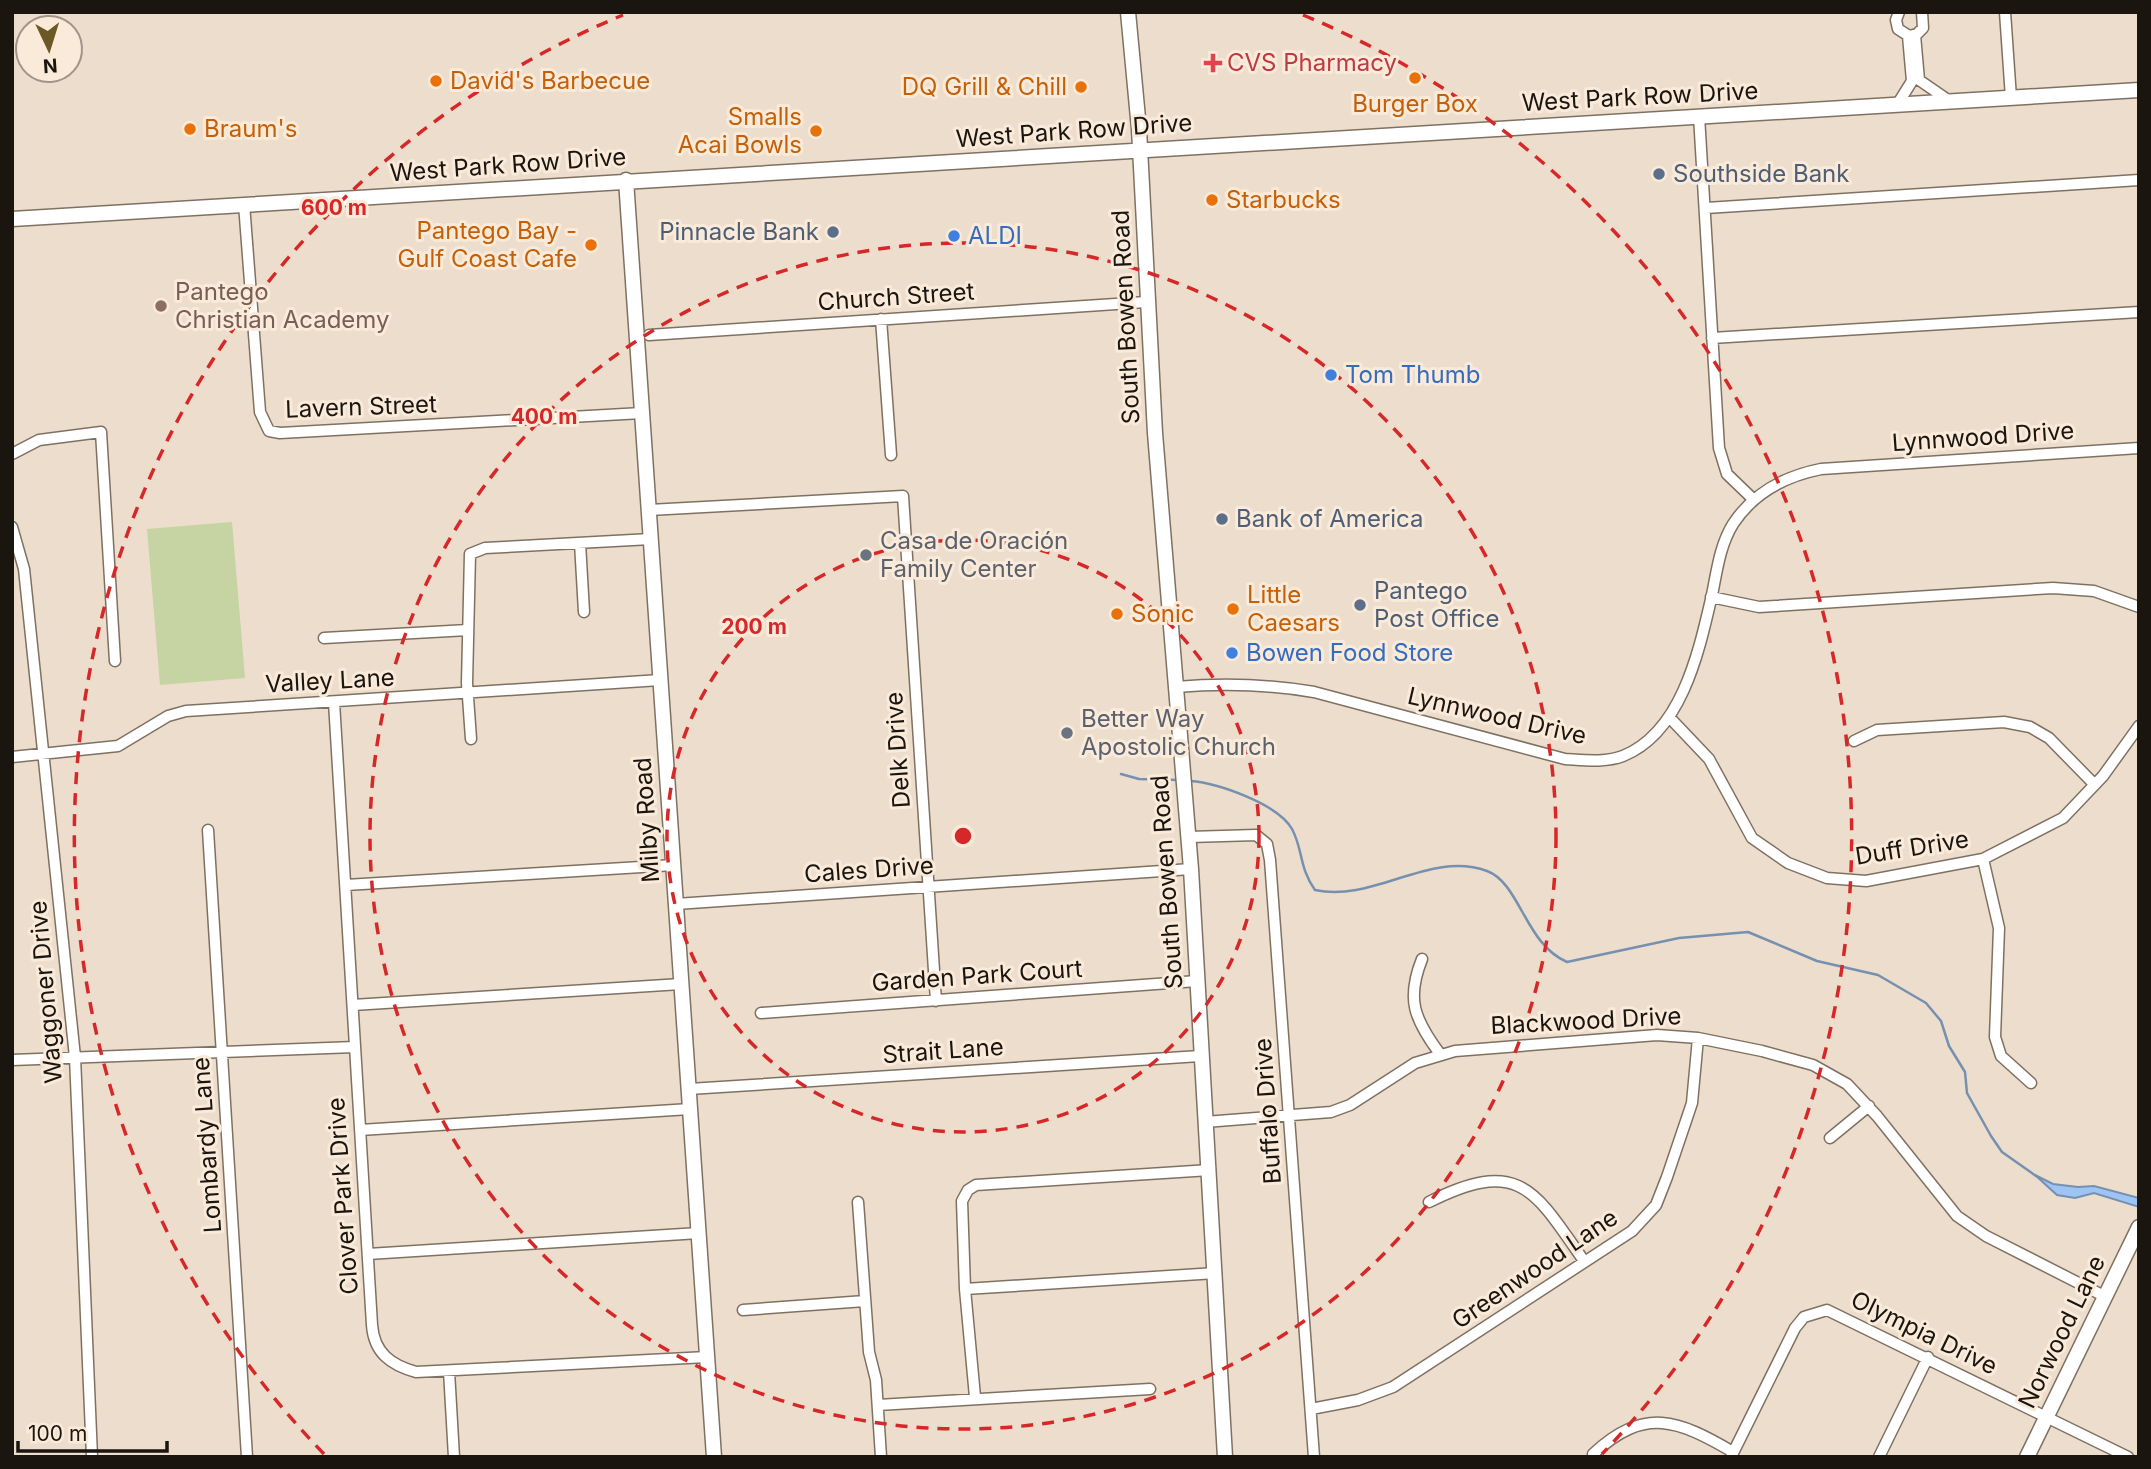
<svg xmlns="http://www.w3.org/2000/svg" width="2151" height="1469" font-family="Inter,sans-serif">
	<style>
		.green { fill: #c5d4a2 }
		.water { fill: #9ec4f5; stroke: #7690b0; stroke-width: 2 }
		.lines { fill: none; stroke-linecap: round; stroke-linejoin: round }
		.stream { stroke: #7690b0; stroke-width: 2.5 }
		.street-casing { stroke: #7f7162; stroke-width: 13 }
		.secondary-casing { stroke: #7f7162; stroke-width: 17 }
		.street { stroke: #fff; stroke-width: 10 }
		.secondary { stroke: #fff; stroke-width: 14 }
		.ring { fill: none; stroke: #d62828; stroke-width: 3.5; stroke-dasharray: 12 9 }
		.health-dot { fill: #e0444e; stroke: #faead9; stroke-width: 2.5 }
		.food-dot { fill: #e8710a; stroke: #faead9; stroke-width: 2.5 }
		.service-dot { fill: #5c6f8a; stroke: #faead9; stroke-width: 2.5 }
		.shop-dot { fill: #3f7fe0; stroke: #faead9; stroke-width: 2.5 }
		.education-dot { fill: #8d6e63; stroke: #faead9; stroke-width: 2.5 }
		.worship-dot { fill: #6b7280; stroke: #faead9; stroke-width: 2.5 }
		.labels { text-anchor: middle; stroke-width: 6; stroke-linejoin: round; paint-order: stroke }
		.health-label { font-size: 24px; fill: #be3a42; stroke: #faead9; text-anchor: start }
		.food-label { font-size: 24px; fill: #c56008; stroke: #faead9; text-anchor: start }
		.street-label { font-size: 24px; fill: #1a150f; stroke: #faead9 }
		.service-label { font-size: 24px; fill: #4e5e75; stroke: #faead9; text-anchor: start }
		.shop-label { font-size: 24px; fill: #366cbe; stroke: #faead9; text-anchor: start }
		.education-label { font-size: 24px; fill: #785e54; stroke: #faead9; text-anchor: start }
		.worship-label { font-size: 24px; fill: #5b616d; stroke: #faead9; text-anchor: start }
		.centre { fill: #d62828; stroke: #faead9; stroke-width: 3.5 }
		.ring-label { font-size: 21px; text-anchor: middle; font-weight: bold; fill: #d62828; stroke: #faead9; stroke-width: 6; stroke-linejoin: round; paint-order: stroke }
	</style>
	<rect width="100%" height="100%" fill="#edddcc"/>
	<!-- green -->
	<path class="green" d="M232,522l13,156 -85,7 -13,-156z"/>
	<!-- water -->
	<path class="water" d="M2035,1175l18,9 25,3 16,-1 45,12v9l-45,-14 -19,5 -18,-3z"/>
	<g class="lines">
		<!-- stream -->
		<path class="stream" d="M1121,774l18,5 41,1
			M1190,781c28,2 88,23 102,48 11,20 7,39 23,61 58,13 115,-40 172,-19 33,12 38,73 80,91l112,-24 69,-6 69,29 61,14 48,28 15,18 8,25 16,26 2,21 24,43 11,16 34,24"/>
		<defs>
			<path id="street" d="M1899,12l-3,8 2,9 11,7 8,-2 6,-6 -1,-16
				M2005,12l6,86
				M1915,35l4,45 32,22
				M1897,105l15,-24 -4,-45
				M1699,116l20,332 8,26 27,26
				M244,204l16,208 9,19 11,2 362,-20
				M1706,208l433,-28
				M881,319l10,136
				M649,335l497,-33
				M1712,338l427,-26
				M12,454l27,-14 62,-8 14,229
				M649,510l254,-14 33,505
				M12,527l12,42 51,488 17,400
				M580,543l4,69
				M1711,597l48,10 294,-19 41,3 45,16
				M324,638l144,-8
				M1176,687c48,-4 91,-3 138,5l251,67c18,1 40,4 58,-3 59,-24 76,-105 89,-161 5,-25 8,-50 21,-71 21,-32 53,-48 88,-55l318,-21
				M334,702l38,623c2,28 19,40 44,47l291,-15
				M1671,719l38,40 43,79 36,25 39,15 39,3 117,-22 80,-41 40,-42 36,-50
				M471,739l-4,-56 3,-129 15,-6 166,-9
				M1854,741l23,-11 127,-8 26,5 19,11 45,46
				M12,757l106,-11 50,-30 18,-5 474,-31
				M208,830l39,627
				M1189,837l67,-2 11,9 3,16 44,597
				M1983,859l16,69 -4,109 6,19 30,27
				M346,885l328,-20
				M676,904l515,-35
				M1422,959c-16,40 -8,60 18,95
				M353,1005l328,-21
				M761,1013l436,-32
				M12,1060l343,-13
				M689,1089l511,-33
				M1205,1122l126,-10 19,-7 65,-42 40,-12 202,-16 41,3 64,13 51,14 34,19 30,32 80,100 29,20 118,60
				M360,1130l330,-21
				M1830,1138l39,-32
				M858,1202l11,150 7,28 5,77
				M1429,1202c90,-45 105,-13 155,59
				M368,1254l331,-21
				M965,1289l251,-16
				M743,1310l122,-9
				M449,1371l5,86
				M975,1397l-10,-108 -3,-88 6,-11 8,-5 234,-15
				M878,1405l272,-16
				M1311,1409l47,-9 35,-13 239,-156 24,-26 11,-28 25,-74 6,-65
				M1593,1454c52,-48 85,-34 140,-2
				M1731,1457l64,-129 9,-11 23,-7 301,147
				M1879,1457l49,-100"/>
			<path id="secondary" d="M1128,12l11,117 16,304 36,436 34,588
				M626,180l88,1277
				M12,219l2127,-129
				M2027,1457l112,-230"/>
		</defs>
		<!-- street casing -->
		<use href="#street" class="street-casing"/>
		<!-- secondary casing -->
		<use href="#secondary" class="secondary-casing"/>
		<!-- street -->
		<use href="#street" class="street"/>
		<!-- secondary -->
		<use href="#secondary" class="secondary"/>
	</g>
	<!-- distance rings -->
	<g class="ring">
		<circle cx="963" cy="836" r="296"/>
		<circle cx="963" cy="836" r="593"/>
		<path d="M324 1454A889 889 0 0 1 623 15M1303 15A889 889 0 0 1 1602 1454"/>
	</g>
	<!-- markers -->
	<path class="health-dot" d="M1209.5 52.5h7v7h7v7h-7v7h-7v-7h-7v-7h7z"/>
	<g class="food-dot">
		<circle cx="1415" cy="78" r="7"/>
		<circle cx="436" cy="81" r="7"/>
		<circle cx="1081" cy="87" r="7"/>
		<circle cx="190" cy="129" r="7"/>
		<circle cx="816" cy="131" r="7"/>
		<circle cx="1212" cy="200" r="7"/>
		<circle cx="591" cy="245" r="7"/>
		<circle cx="1233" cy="609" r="7"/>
		<circle cx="1117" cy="614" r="7"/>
	</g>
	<g class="service-dot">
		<circle cx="1659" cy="174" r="7"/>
		<circle cx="833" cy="232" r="7"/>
		<circle cx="1222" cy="519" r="7"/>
		<circle cx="1360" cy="605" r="7"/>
	</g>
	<g class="shop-dot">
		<circle cx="954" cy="236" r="7"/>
		<circle cx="1331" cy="375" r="7"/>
		<circle cx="1232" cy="653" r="7"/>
	</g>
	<circle class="education-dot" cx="161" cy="306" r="7"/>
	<g class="worship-dot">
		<circle cx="866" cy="555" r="7"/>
		<circle cx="1067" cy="733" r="7"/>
	</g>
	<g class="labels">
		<!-- health labels -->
		<g class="health-label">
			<text x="1227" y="71">CVS Pharmacy</text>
		</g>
		<!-- food labels -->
		<g class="food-label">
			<text x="450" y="89">David's Barbecue</text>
			<text x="1067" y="95" text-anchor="end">DQ Grill &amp; Chill</text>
			<text x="1415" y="112" text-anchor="middle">Burger Box</text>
			<text x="802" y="125" text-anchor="end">Smalls<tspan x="802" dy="28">Acai Bowls</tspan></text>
			<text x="204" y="137">Braum's</text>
			<text x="1226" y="208">Starbucks</text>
			<text x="577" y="239" text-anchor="end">Pantego Bay -<tspan x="577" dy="28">Gulf Coast Cafe</tspan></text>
			<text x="1247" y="603">Little<tspan x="1247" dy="28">Caesars</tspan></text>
			<text x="1131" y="622">Sonic</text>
		</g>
		<!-- street labels -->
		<g class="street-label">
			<text transform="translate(1640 97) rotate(-3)" y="8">West Park Row Drive</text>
			<text transform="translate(1074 131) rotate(-4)" y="8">West Park Row Drive</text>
			<text transform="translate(508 165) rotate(-4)" y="8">West Park Row Drive</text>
			<text transform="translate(896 297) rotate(-4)" y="8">Church Street</text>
			<text transform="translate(1126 317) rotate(-93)" y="8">South Bowen Road</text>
			<text transform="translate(361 407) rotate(-2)" y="8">Lavern Street</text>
			<text transform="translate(1983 437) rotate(-4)" y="8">Lynnwood Drive</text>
			<text transform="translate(330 681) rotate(-3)" y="8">Valley Lane</text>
			<text transform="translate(1497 716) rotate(13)" y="8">Lynnwood Drive</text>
			<text transform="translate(898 750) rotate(-94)" y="8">Delk Drive</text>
			<text transform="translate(647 820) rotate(-94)" y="8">Milby Road</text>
			<text transform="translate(1912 848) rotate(-9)" y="8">Duff Drive</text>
			<text transform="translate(869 870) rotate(-4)" y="8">Cales Drive</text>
			<text transform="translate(1167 882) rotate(-94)" y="8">South Bowen Road</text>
			<text transform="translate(977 976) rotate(-4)" y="8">Garden Park Court</text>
			<text transform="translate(46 992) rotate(-95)" y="8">Waggoner Drive</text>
			<text transform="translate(1586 1021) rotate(-3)" y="8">Blackwood Drive</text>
			<text transform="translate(943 1051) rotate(-4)" y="8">Strait Lane</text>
			<text transform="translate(1268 1111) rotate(-94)" y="8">Buffalo Drive</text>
			<text transform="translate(207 1145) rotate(-94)" y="8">Lombardy Lane</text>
			<text transform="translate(343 1196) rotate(-94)" y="8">Clover Park Drive</text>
			<text transform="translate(1535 1269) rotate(-34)" y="8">Greenwood Lane</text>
			<text transform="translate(2062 1332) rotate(-64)" y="8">Norwood Lane</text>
			<text transform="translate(1924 1333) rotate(26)" y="8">Olympia Drive</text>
		</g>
		<!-- service labels -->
		<g class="service-label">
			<text x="1673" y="182">Southside Bank</text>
			<text x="819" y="240" text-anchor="end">Pinnacle Bank</text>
			<text x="1236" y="527">Bank of America</text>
			<text x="1374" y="599">Pantego<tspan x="1374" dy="28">Post Office</tspan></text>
		</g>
		<!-- shop labels -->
		<g class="shop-label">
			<text x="968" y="244">ALDI</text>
			<text x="1345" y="383">Tom Thumb</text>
			<text x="1246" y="661">Bowen Food Store</text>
		</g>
		<!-- education labels -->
		<g class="education-label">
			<text x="175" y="300">Pantego<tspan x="175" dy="28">Christian Academy</tspan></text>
		</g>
		<!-- worship labels -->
		<g class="worship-label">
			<text x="880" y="549">Casa de Oración<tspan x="880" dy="28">Family Center</tspan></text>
			<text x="1081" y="727">Better Way<tspan x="1081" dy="28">Apostolic Church</tspan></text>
		</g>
	</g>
	<circle cx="963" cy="836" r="10" class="centre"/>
	<g class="ring-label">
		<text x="334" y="215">600 m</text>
		<text x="544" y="424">400 m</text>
		<text x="754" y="634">200 m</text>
	</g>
	<!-- border -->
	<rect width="2151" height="1469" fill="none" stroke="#1a150f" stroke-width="28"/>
	<!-- north arrow -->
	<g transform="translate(49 49) rotate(176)"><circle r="33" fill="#faead9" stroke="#a09588" stroke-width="2"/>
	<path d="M0-5L12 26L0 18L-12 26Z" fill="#6b5826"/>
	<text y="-10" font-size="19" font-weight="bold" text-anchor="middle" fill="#1a150f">N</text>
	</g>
	<!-- scale -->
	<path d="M18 1441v10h149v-10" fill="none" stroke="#1a150f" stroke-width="3.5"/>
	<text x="28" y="1441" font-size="21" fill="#1a150f" stroke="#faead9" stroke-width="5" paint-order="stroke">100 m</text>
</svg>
